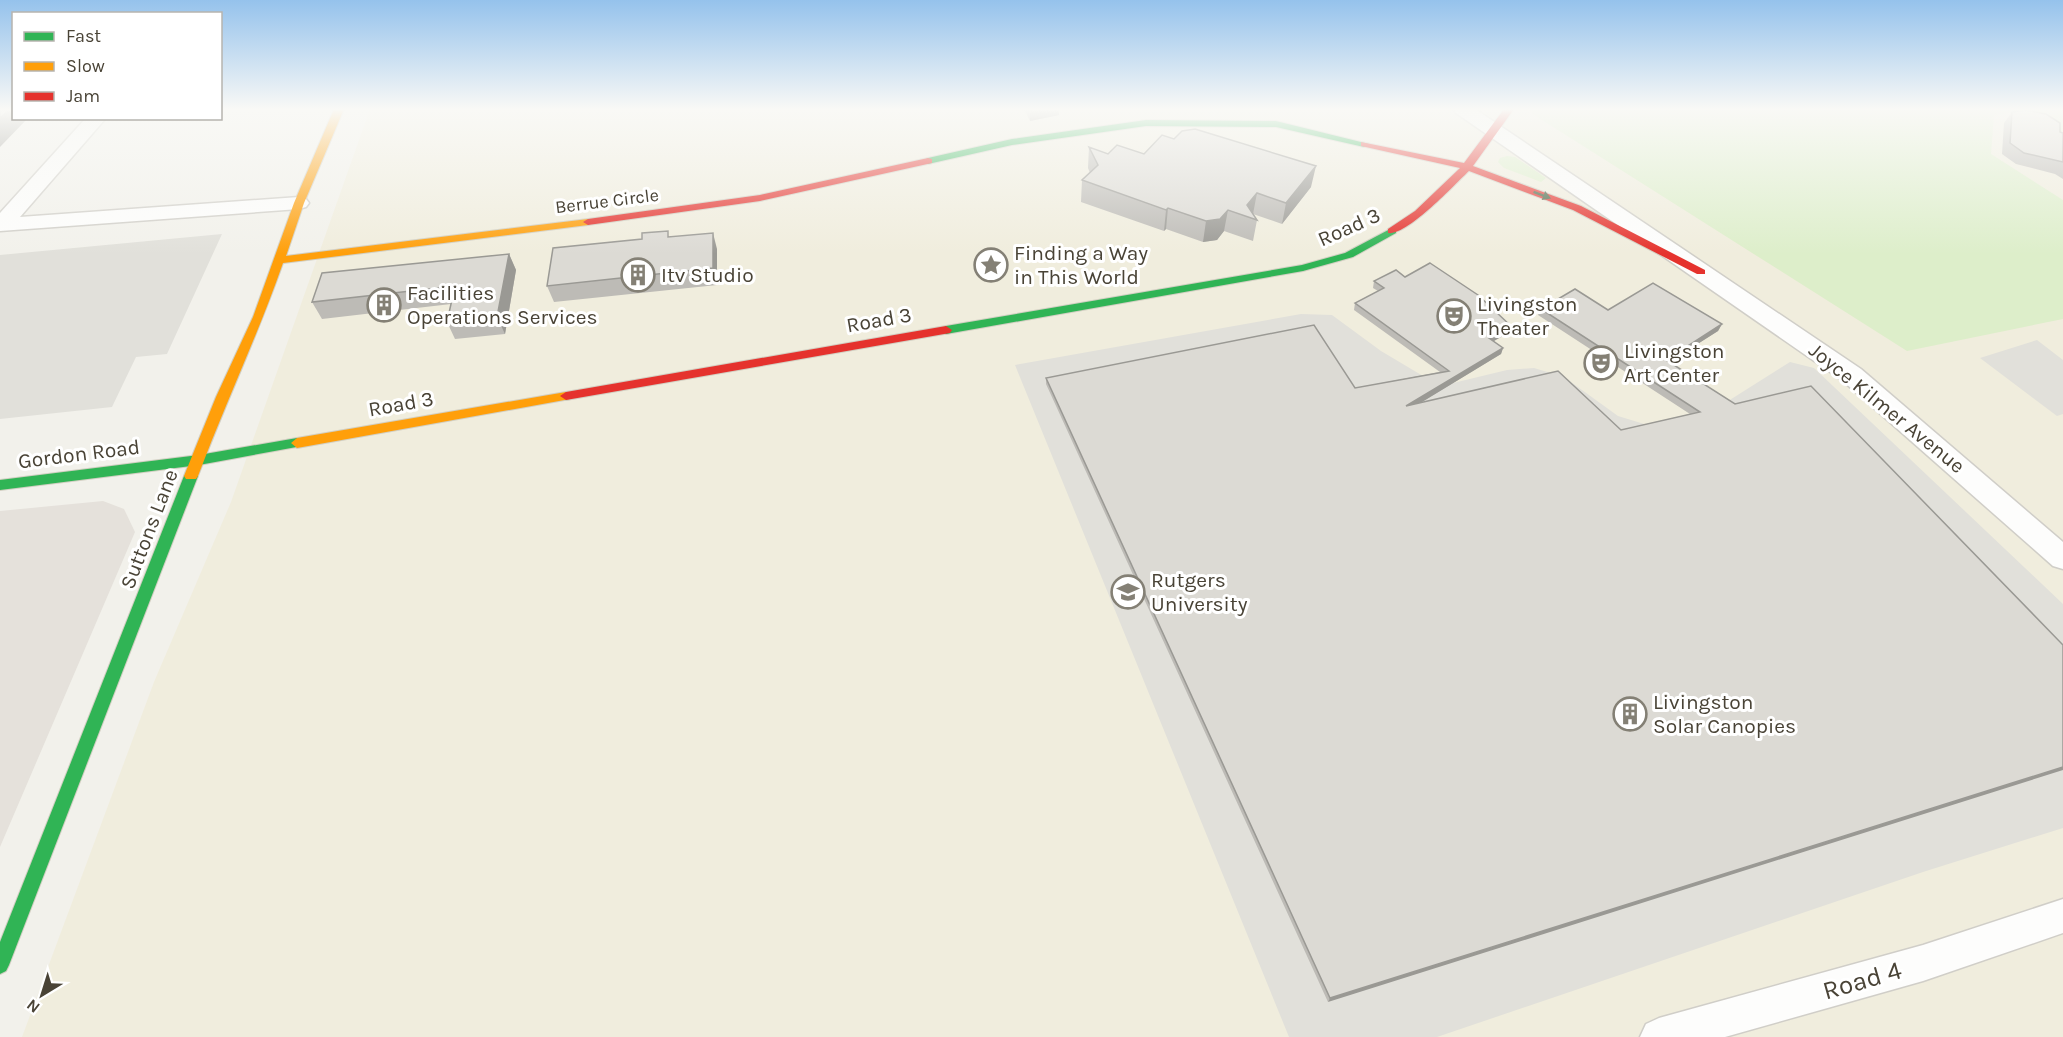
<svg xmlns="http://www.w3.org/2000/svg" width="2063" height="1037" font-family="Karla,sans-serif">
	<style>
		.industrial { fill: #e5e1db }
		.education { fill: #f0eddd }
		.green { fill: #ddeeca }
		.parking { fill: #e1e0da }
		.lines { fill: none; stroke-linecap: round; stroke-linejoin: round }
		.street-casing { stroke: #d0cec8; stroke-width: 3 }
		.fast-casing { stroke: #d2cfc2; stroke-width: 2 }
		.slow-casing { stroke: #d2cfc2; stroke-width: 2 }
		.jam-casing { stroke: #d2cfc2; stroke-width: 2 }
		.street { fill: #fdfdfc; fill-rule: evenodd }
		.fast { fill: #30b455; fill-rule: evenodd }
		.slow { fill: #ff9f0a; fill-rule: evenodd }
		.jam { fill: #e5322d; fill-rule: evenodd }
		.wall { fill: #bdbbb6 }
		.shaded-wall { fill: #9a9994 }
		.building { fill: #dcdad4; stroke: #9a9994; stroke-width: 1.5 }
		.oneway { fill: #435f3e }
		.labels { text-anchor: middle; stroke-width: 6; stroke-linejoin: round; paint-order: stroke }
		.far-street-label { font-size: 18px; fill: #494336; stroke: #fff }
		.street-label { font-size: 21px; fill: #494336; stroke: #fff }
		.poi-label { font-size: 21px; fill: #494336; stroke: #fff; text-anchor: start }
		.near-street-label { font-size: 26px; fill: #494336; stroke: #fff }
	</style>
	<rect width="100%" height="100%" fill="#f2f1eb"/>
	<!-- industrial -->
	<path class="industrial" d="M103,501l21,8 11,23 -135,315v-336z"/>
	<!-- education -->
	<path class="education" d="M370,109h1693v928h-2041l132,-355 77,-180z"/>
	<!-- green -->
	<path class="green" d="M1533,109h530v28l-48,-25 -21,3 -3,39 72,46v119l-156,32 -376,-238z
		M1507,156l8,1 31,21 -5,4 -37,-14 -6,-6 2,-4z"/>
	<!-- parking -->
	<path class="parking" d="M222,234l-55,120 -31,3 -24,50 -112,12v-164z
		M1301,314l31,1 49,36 42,25 26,8 58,-14 27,-2 30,9 54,39 36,11 52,-12 84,-53 24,6 249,236v224l-140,44 -486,165h-148l-274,-672z
		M2037,340l26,20v54l-6,2 -77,-58z"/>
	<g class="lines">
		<defs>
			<path id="street" d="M1454,109h21l386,260 202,173v27l-10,-3 -210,-185 -387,-268z
				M86,118h20l-86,99 279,-20 7,2 3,4 -3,4 -7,2 -299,22v-18z
				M2063,899v34l-140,48 -198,56h-85l6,-13 13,-6 264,-73z"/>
			<path id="fast" d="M1146,120l130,1 93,23 -5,3 -88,-20 -130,-1 -134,19 -84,19 -5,-3 5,-3 84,-19z
				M1392,228l4,1v4l-43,24 -50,14 -357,63 -6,-4 6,-4 356,-61 43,-12z
				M297,438l6,5 -1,3 -103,19 -199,25v-10l199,-25z
				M191,471l7,5 -189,489 -3,6 -6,3v-32l184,-466z"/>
			<path id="slow" d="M334,109h10l-40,94 -18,53 302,-37 5,3 -5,3 -305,38c-25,72 -58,141 -85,213l-2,3h-10l-2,-3 32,-79 37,-80 41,-114z
				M566,392l4,1 2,3 -2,3 -273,49 -6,-5 6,-5z"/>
			<path id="jam" d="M1504,109h10l-41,57 108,40 124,64v4h-8l-124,-64 -104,-39c-15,14 -62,65 -81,62v-4l27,-18 45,-43 -99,-22v-4l103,21z
				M928,158l4,1v4l-172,38 -172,24 -5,-3 5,-3 172,-24z
				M946,326l6,4 -2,3 -384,67 -6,-4 6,-4z"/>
		</defs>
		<!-- street casing -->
		<use href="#street" class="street-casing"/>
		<!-- fast casing -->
		<use href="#fast" class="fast-casing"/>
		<!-- slow casing -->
		<use href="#slow" class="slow-casing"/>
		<!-- jam casing -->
		<use href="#jam" class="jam-casing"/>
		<!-- street -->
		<use href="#street" class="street"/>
		<!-- fast -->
		<use href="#fast" class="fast"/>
		<!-- slow -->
		<use href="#slow" class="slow"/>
		<!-- jam -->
		<use href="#jam" class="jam"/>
	</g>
	<!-- wall -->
	<path class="wall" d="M1024,109h35v6l-29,6z
		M2012,112l51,21v46l-8,-5 -39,-10 -14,-10 2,-31z
		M1089,147l19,7h36l167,33 -29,37 -29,-10 4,6 -4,21 -29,-10 -7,9 -14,2 -37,-13 -2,2 -83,-29 1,-22 8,-7 -2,-5z
		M670,237l47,12v36l-163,17 -7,-16z
		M509,254l7,16 -11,64 -50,5 -8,-17 4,-18 -129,15 -10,-17z
		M1405,277l103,56 -15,8 10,7 -2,6 -81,49 201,27 69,-16 -152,-99 3,-6 67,1 114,14 -4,7 -49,31 66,42 -407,598 -282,-618v-6l309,10 85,-16 -86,-62 1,-7 23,-12 -5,-3 1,-7z"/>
	<!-- shaded-wall -->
	<path class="shaded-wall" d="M10,109h4v9h14l-28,29v-29z
		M1033,109h26v6l-29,6v-11z
		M1316,166l-5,21 -29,37 4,-21z
		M1257,193l-4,21 -6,-9z
		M1168,208l-2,21 -2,2 2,-21z
		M1228,210l-4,21 -7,9 -14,2 3,-21z
		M713,233l4,16v36l-4,-17z
		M509,254l7,16 -11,64 -8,-17z
		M1722,324l-4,7 -55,35 3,-6z
		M1511,326l-3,7 -21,12 2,-7z
		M1503,348l-2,6 -97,59 2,-7z
		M2063,767v3l-735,232 2,-4z"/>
	<!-- building -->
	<path class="building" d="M0,109h10l-10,9z
		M2026,110l20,4 14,9v9l3,1v29l-39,-9 -14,-10 2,-31z
		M1195,129l121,37 -30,37 -29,-10 -10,12 10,15 -29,-10 -8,9 -14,2 -38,-13 -2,2 -84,-30 16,-15 -9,-18 19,7 9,-9 27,9 18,-19 12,4 8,-8z
		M668,231v6l45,-4v35l-166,18 6,-38 89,-9v-6z
		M509,254l-12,63 -50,5 8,-36 -143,16 10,-29z
		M1430,263l48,32 33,31 -22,12 14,10 -97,58 152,-35 63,59 79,-18 -159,-103 34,-20 33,21 45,-27 69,41 -56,36 69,44 76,-18 252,259v122l-733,231 -284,-620 268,-53 41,63 94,-17 -94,-68 29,-15 -10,-7 22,-11 9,7z"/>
	<!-- one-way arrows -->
	<defs><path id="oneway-solid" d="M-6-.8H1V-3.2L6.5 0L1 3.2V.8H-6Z" transform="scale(1.5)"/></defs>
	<use class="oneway" href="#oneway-solid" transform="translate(1542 195) rotate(21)"/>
	<!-- sky -->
	<linearGradient id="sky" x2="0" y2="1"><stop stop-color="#95c2ec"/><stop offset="0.43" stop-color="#f9f9f6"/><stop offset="1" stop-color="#f9f9f6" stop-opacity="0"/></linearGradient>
	<rect width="2063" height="254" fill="url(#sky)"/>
	<!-- icons -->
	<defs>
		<symbol id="sight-ring" viewBox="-11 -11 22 22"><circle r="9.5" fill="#fff" stroke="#848075" stroke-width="1.5"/><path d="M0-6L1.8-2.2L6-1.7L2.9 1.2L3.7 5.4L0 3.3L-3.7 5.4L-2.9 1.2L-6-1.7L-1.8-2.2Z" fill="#848075"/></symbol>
		<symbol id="building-ring" viewBox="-11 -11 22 22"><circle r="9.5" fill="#fff" stroke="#848075" stroke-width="1.5"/><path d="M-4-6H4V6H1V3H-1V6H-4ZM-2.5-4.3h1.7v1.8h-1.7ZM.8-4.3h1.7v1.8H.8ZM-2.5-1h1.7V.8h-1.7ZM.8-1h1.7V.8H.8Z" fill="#848075"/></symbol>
		<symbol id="theatre-ring" viewBox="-11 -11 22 22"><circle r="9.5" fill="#fff" stroke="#848075" stroke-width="1.5"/><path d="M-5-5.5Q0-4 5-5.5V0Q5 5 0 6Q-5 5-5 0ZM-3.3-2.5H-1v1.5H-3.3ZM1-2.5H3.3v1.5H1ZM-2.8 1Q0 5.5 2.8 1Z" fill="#848075"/></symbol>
		<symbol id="university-ring" viewBox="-11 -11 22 22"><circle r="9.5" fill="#fff" stroke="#848075" stroke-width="1.5"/><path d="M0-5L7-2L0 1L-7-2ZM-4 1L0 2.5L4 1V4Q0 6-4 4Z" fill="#848075"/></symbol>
	</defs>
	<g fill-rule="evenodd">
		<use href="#sight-ring" x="972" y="246" width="38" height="38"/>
		<use href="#building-ring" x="619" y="256" width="38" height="38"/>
		<use href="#building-ring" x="365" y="286" width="38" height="38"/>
		<use href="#theatre-ring" x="1435" y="297" width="38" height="38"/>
		<use href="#theatre-ring" x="1582" y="344" width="38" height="38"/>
		<use href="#university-ring" x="1109" y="573" width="38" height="38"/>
		<use href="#building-ring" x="1611" y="695" width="38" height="38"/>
	</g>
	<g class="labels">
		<!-- far-street labels -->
		<g class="far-street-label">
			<text transform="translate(607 201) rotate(-7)" y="6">Berrue Circle</text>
		</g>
		<!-- street labels -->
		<g class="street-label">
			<text transform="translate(1349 227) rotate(-24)" y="7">Road 3</text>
			<text transform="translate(879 320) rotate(-10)" y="7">Road 3</text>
			<text transform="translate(401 404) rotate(-10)" y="7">Road 3</text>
			<text transform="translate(1887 408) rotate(39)" y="7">Joyce Kilmer Avenue</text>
			<text transform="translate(79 454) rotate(-7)" y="7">Gordon Road</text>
			<text transform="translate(149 529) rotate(-69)" y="7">Suttons Lane</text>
		</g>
		<!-- poi labels -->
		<g class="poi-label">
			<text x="1014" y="260">Finding a Way<tspan x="1014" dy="24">in This World</tspan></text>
			<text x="661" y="282">Itv Studio</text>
			<text x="407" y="300">Facilities<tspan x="407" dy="24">Operations Services</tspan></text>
			<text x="1477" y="311">Livingston<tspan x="1477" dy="24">Theater</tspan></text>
			<text x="1624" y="358">Livingston<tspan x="1624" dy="24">Art Center</tspan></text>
			<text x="1151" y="587">Rutgers<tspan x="1151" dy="24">University</tspan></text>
			<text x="1653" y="709">Livingston<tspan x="1653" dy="24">Solar Canopies</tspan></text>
		</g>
		<!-- near-street labels -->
		<g class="near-street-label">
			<text transform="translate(1862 980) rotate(-16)" y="9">Road 4</text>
		</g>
	</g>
	<!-- legend -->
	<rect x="12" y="12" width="210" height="108" fill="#ffffff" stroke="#b6b4af" stroke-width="1.5"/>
	<rect x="24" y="32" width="30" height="9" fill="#30b455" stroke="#b6b4af" stroke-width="1.5"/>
	<text x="66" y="42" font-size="18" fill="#494336">Fast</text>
	<rect x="24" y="62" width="30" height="9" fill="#ff9f0a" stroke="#b6b4af" stroke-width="1.5"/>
	<text x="66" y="72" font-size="18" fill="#494336">Slow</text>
	<rect x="24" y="92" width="30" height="9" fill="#e5322d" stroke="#b6b4af" stroke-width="1.5"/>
	<text x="66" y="102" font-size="18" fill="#494336">Jam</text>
	<!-- north arrow -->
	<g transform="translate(42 995) rotate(218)" stroke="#ffffff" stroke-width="4.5" paint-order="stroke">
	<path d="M0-4.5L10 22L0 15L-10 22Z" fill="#494336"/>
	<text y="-9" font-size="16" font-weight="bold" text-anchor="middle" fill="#494336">N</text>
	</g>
</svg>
